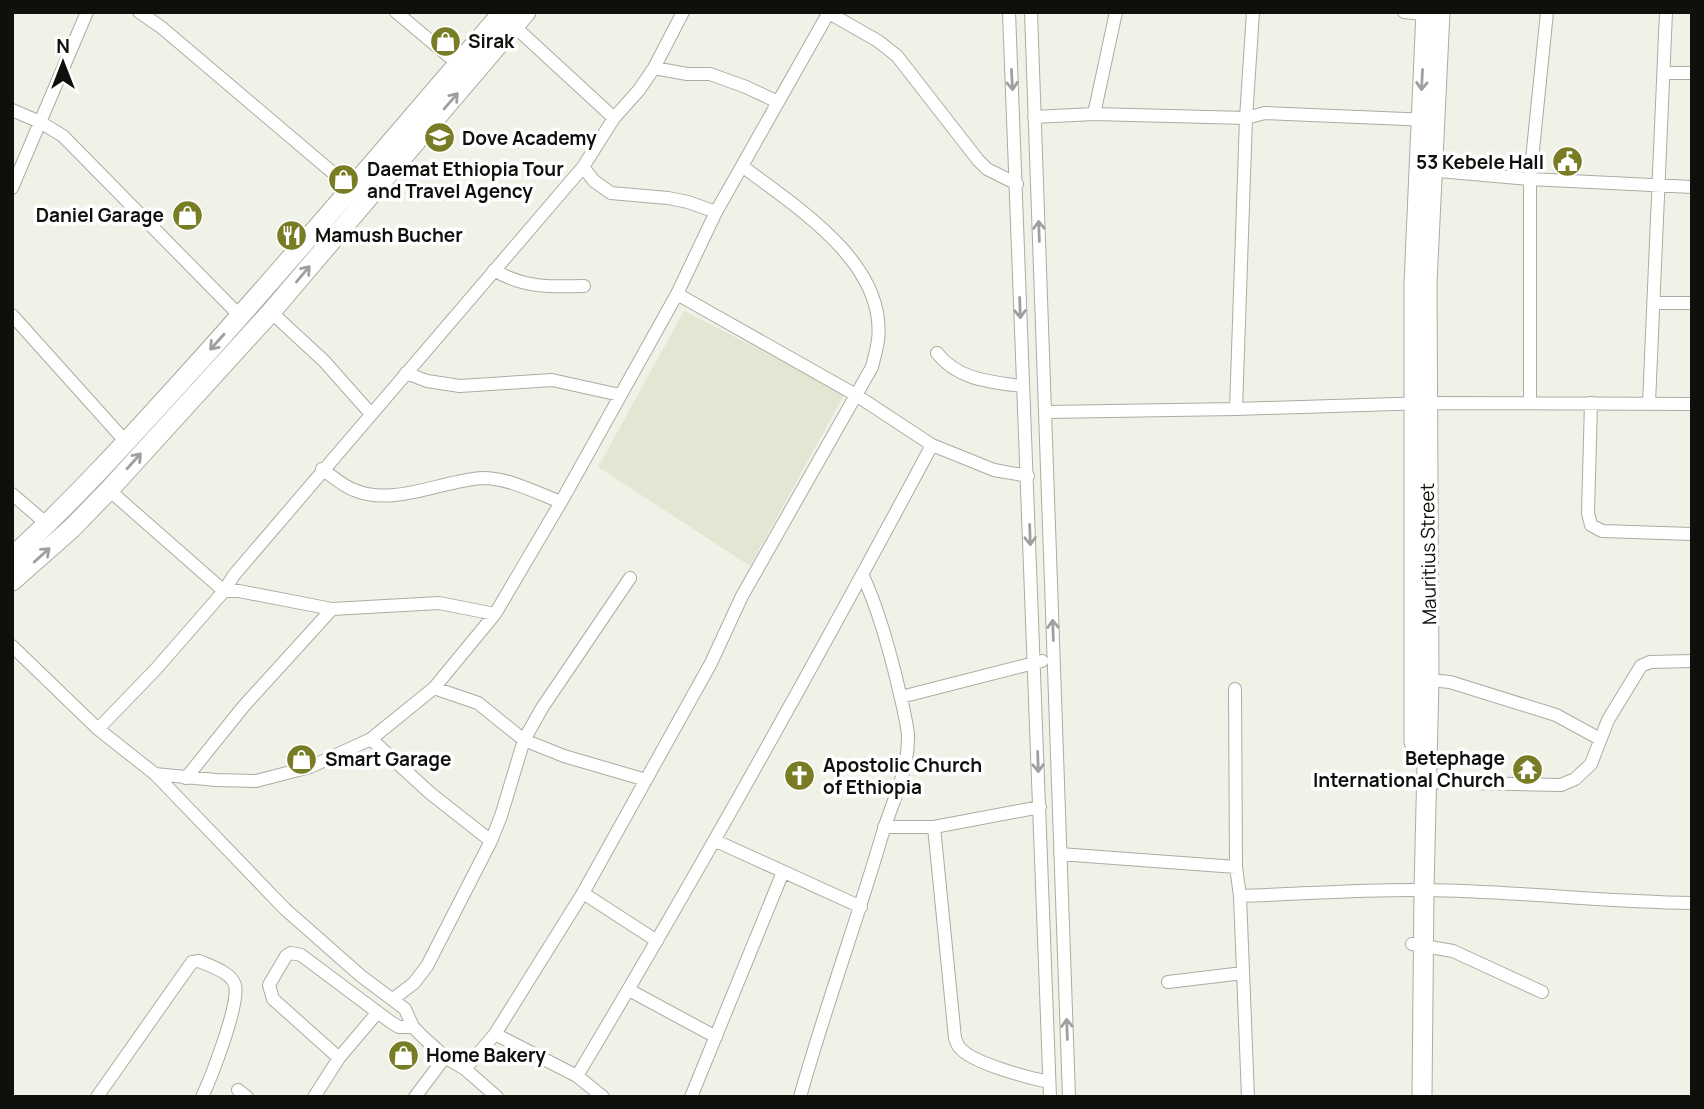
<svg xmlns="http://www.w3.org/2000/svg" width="1704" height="1109" font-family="Manrope,sans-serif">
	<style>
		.built { fill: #e4e6d4 }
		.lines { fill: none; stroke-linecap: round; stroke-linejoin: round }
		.street-casing { stroke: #abaca2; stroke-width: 14 }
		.primary-casing { stroke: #abaca2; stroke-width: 21 }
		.street { stroke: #fff; stroke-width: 12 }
		.primary { stroke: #fff; stroke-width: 19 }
		.oneway { stroke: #9f9f9e }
		.labels { text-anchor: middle; stroke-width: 7; stroke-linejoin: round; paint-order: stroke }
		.poi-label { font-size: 19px; font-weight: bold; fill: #0f100c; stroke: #fff; text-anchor: start }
		.street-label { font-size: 19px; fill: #0f100c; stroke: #fff }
	</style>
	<rect width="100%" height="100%" fill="#f1f2e7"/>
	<!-- built -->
	<path class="built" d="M684,311l161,82 -95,173 -152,-99z"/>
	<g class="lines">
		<defs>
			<path id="street" d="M139,12l22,15 191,162
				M396,12l62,52
				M1009,12l41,1085
				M1031,12l38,1085
				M1404,12l27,3
				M829,13l49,28 19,15 81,104 9,9 30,15
				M514,26l100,92
				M654,68l33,6h23l36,13 32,15
				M1665,73h27
				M12,110l28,12 23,14 177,180
				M1094,114l22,-102
				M1034,117l60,-3 152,4 19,-5 164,7
				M583,167l11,14 17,12 57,5 20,4 28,10
				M1427,170l103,9 162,8
				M12,188l75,-176
				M494,270c29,18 57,17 90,16
				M677,294l179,101 76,50 62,25 34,6
				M1655,303h37
				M271,312l53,49 47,53
				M12,315l114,127
				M937,353c21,27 54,29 85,33
				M406,373l21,8 33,5 92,-6 68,15
				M1530,403v-224l17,-167
				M1591,403l-3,110 3,12 11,6 90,3
				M1649,403l17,-391
				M1236,409l10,-291 7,-106
				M1046,412l190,-3 191,-6 265,1
				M322,469c10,7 21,17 32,21 39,17 89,-10 129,-12 26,0 54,15 78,24
				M109,490l115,101h15l93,18 107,-6 56,11
				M12,494l36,31
				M12,646l86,83 57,45 130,135 76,67 44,33 8,18 10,10 22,20 20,12 32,28
				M1429,680l21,2 106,33 44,24
				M434,688l44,15 46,37 40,16 82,24
				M1235,689l1,178 4,29 8,201
				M901,697l141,-36
				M98,729l58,-60 68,-78 10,-16 349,-408 31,-49 25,-28 15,-22 29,-56
				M371,739l59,54 61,48
				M155,774l61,6 40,1 54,-14 61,-28 63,-51 61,-74 66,-112 116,-208 39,-82 113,-200
				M186,778l57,-71 89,-98
				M1426,782l135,3 14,-6 16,-15 17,-44 33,-54 9,-4 42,-1
				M884,827h50l106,-20
				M934,827l21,211c1,3 2,7 5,10 12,15 69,30 89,34
				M716,841l145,66
				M1060,854l176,13
				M583,893l74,48
				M1240,896c62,-2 124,-7 186,-6 89,1 177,12 266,13
				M1412,944l41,7 89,41
				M1168,982l75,-9
				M629,990l87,47
				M393,999l21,-16 13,-17 64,-125 10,-25 23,-76 18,-32 88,-130
				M495,1034l88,-141 128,-230 31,-67 130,-229c2,-9 5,-18 6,-27 9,-77 -82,-133 -136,-174
				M339,1058l-66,-59 -4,-14 17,-29 5,-3 10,2 91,68 7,4h14
				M465,1069l30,-35 82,42 26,21
				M577,1076c124,-207 241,-418 355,-631
				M238,1090l9,7
				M97,1097l95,-135 7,-1c11,5 32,11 36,24 5,19 -24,93 -33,112
				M314,1097l25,-39 38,-45
				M415,1097l30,-40
				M691,1097l92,-225
				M800,1097c25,-89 57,-176 83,-265 10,-32 26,-62 25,-97 -2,-19 -8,-39 -12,-58 -9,-35 -18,-68 -33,-101"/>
			<path id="primary" d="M12,557c63,-58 120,-121 177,-184 107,-118 209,-240 314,-361
				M12,581l59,-52 38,-39 162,-178 255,-300
				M1414,742v-458l12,-272
				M1422,1097l2,-207 5,-210 -2,-397 13,-271"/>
		</defs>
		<!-- street casing -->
		<use href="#street" class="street-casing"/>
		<!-- primary casing -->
		<use href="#primary" class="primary-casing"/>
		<!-- street -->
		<use href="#street" class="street"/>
		<!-- primary -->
		<use href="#primary" class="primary"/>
	</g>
	<!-- one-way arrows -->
	<defs><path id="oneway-shaft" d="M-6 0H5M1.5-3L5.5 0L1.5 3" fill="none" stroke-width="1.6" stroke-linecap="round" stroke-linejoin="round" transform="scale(1.75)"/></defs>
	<g class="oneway">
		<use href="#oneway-shaft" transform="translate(1012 80) rotate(87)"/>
		<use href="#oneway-shaft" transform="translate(1422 80) rotate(93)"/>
		<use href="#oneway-shaft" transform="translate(451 101) rotate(-49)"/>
		<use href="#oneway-shaft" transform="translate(1039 231) rotate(-92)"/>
		<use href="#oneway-shaft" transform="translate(303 274) rotate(-50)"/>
		<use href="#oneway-shaft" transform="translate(1020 308) rotate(88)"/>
		<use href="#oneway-shaft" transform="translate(217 342) rotate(132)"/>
		<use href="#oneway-shaft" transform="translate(134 461) rotate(-48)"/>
		<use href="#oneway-shaft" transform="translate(1030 535) rotate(88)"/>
		<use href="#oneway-shaft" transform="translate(42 555) rotate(-42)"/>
		<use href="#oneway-shaft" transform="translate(1053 630) rotate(-92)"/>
		<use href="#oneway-shaft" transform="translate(1038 762) rotate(88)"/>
		<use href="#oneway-shaft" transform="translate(1067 1029) rotate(-92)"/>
	</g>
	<!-- icons -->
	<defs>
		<symbol id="shop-disc" viewBox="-11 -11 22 22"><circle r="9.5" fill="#787c25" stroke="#fff"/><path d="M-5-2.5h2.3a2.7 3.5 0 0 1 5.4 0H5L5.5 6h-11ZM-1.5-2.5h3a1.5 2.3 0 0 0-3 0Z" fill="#fff"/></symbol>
		<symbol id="school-disc" viewBox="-11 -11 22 22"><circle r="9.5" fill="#787c25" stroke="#fff"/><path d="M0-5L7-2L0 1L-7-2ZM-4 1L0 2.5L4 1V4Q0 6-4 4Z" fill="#fff"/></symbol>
		<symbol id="civic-disc" viewBox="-11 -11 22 22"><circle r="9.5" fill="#787c25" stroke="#fff"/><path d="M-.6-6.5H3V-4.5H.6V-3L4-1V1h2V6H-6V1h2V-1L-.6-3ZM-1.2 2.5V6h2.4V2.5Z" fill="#fff"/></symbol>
		<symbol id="restaurant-disc" viewBox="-11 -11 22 22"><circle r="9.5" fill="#787c25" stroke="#fff"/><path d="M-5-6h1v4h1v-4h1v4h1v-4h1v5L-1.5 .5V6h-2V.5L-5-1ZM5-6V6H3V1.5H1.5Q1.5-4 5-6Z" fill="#fff"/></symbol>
		<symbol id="temple-disc" viewBox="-11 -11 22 22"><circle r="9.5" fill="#787c25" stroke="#fff"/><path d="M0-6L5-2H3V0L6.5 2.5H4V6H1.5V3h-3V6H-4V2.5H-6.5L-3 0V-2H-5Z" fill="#fff"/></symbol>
		<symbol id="church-disc" viewBox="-11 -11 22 22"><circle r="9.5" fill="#787c25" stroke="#fff"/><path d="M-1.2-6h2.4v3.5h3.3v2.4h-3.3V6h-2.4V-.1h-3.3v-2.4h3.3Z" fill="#fff"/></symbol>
	</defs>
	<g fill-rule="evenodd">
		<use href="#shop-disc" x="428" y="24" width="35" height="35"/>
		<use href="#school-disc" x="422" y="120" width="35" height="35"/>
		<use href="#civic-disc" x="1550" y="144" width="35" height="35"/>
		<use href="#shop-disc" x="326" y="162" width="35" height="35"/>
		<use href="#shop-disc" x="170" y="198" width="35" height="35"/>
		<use href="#restaurant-disc" x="274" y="218" width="35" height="35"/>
		<use href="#shop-disc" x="284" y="742" width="35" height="35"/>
		<use href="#temple-disc" x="1510" y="752" width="35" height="35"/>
		<use href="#church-disc" x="782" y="758" width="35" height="35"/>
		<use href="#shop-disc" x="386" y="1038" width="35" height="35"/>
	</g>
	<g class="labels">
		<!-- poi labels -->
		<g class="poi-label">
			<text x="468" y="48">Sirak</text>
			<text x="462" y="145">Dove Academy</text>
			<text x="1544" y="169" text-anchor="end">53 Kebele Hall</text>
			<text x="367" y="176">Daemat Ethiopia Tour<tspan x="367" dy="22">and Travel Agency</tspan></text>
			<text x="164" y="222" text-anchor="end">Daniel Garage</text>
			<text x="315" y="242">Mamush Bucher</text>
			<text x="1505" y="765" text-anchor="end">Betephage<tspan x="1505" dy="22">International Church</tspan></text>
			<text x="325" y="766">Smart Garage</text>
			<text x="823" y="772">Apostolic Church<tspan x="823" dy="22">of Ethiopia</tspan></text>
			<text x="426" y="1062">Home Bakery</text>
		</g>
		<!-- street labels -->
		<g class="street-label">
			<text transform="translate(1428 554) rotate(-91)" y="7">Mauritius Street</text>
		</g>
	</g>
	<!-- border -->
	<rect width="1704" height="1109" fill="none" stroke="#0f100c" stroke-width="28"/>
	<!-- north arrow -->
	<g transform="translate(63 63)" stroke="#ffffff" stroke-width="5" paint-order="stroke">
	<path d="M0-5L12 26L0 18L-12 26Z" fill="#0f100c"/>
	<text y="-10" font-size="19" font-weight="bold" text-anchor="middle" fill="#0f100c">N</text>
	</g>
</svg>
